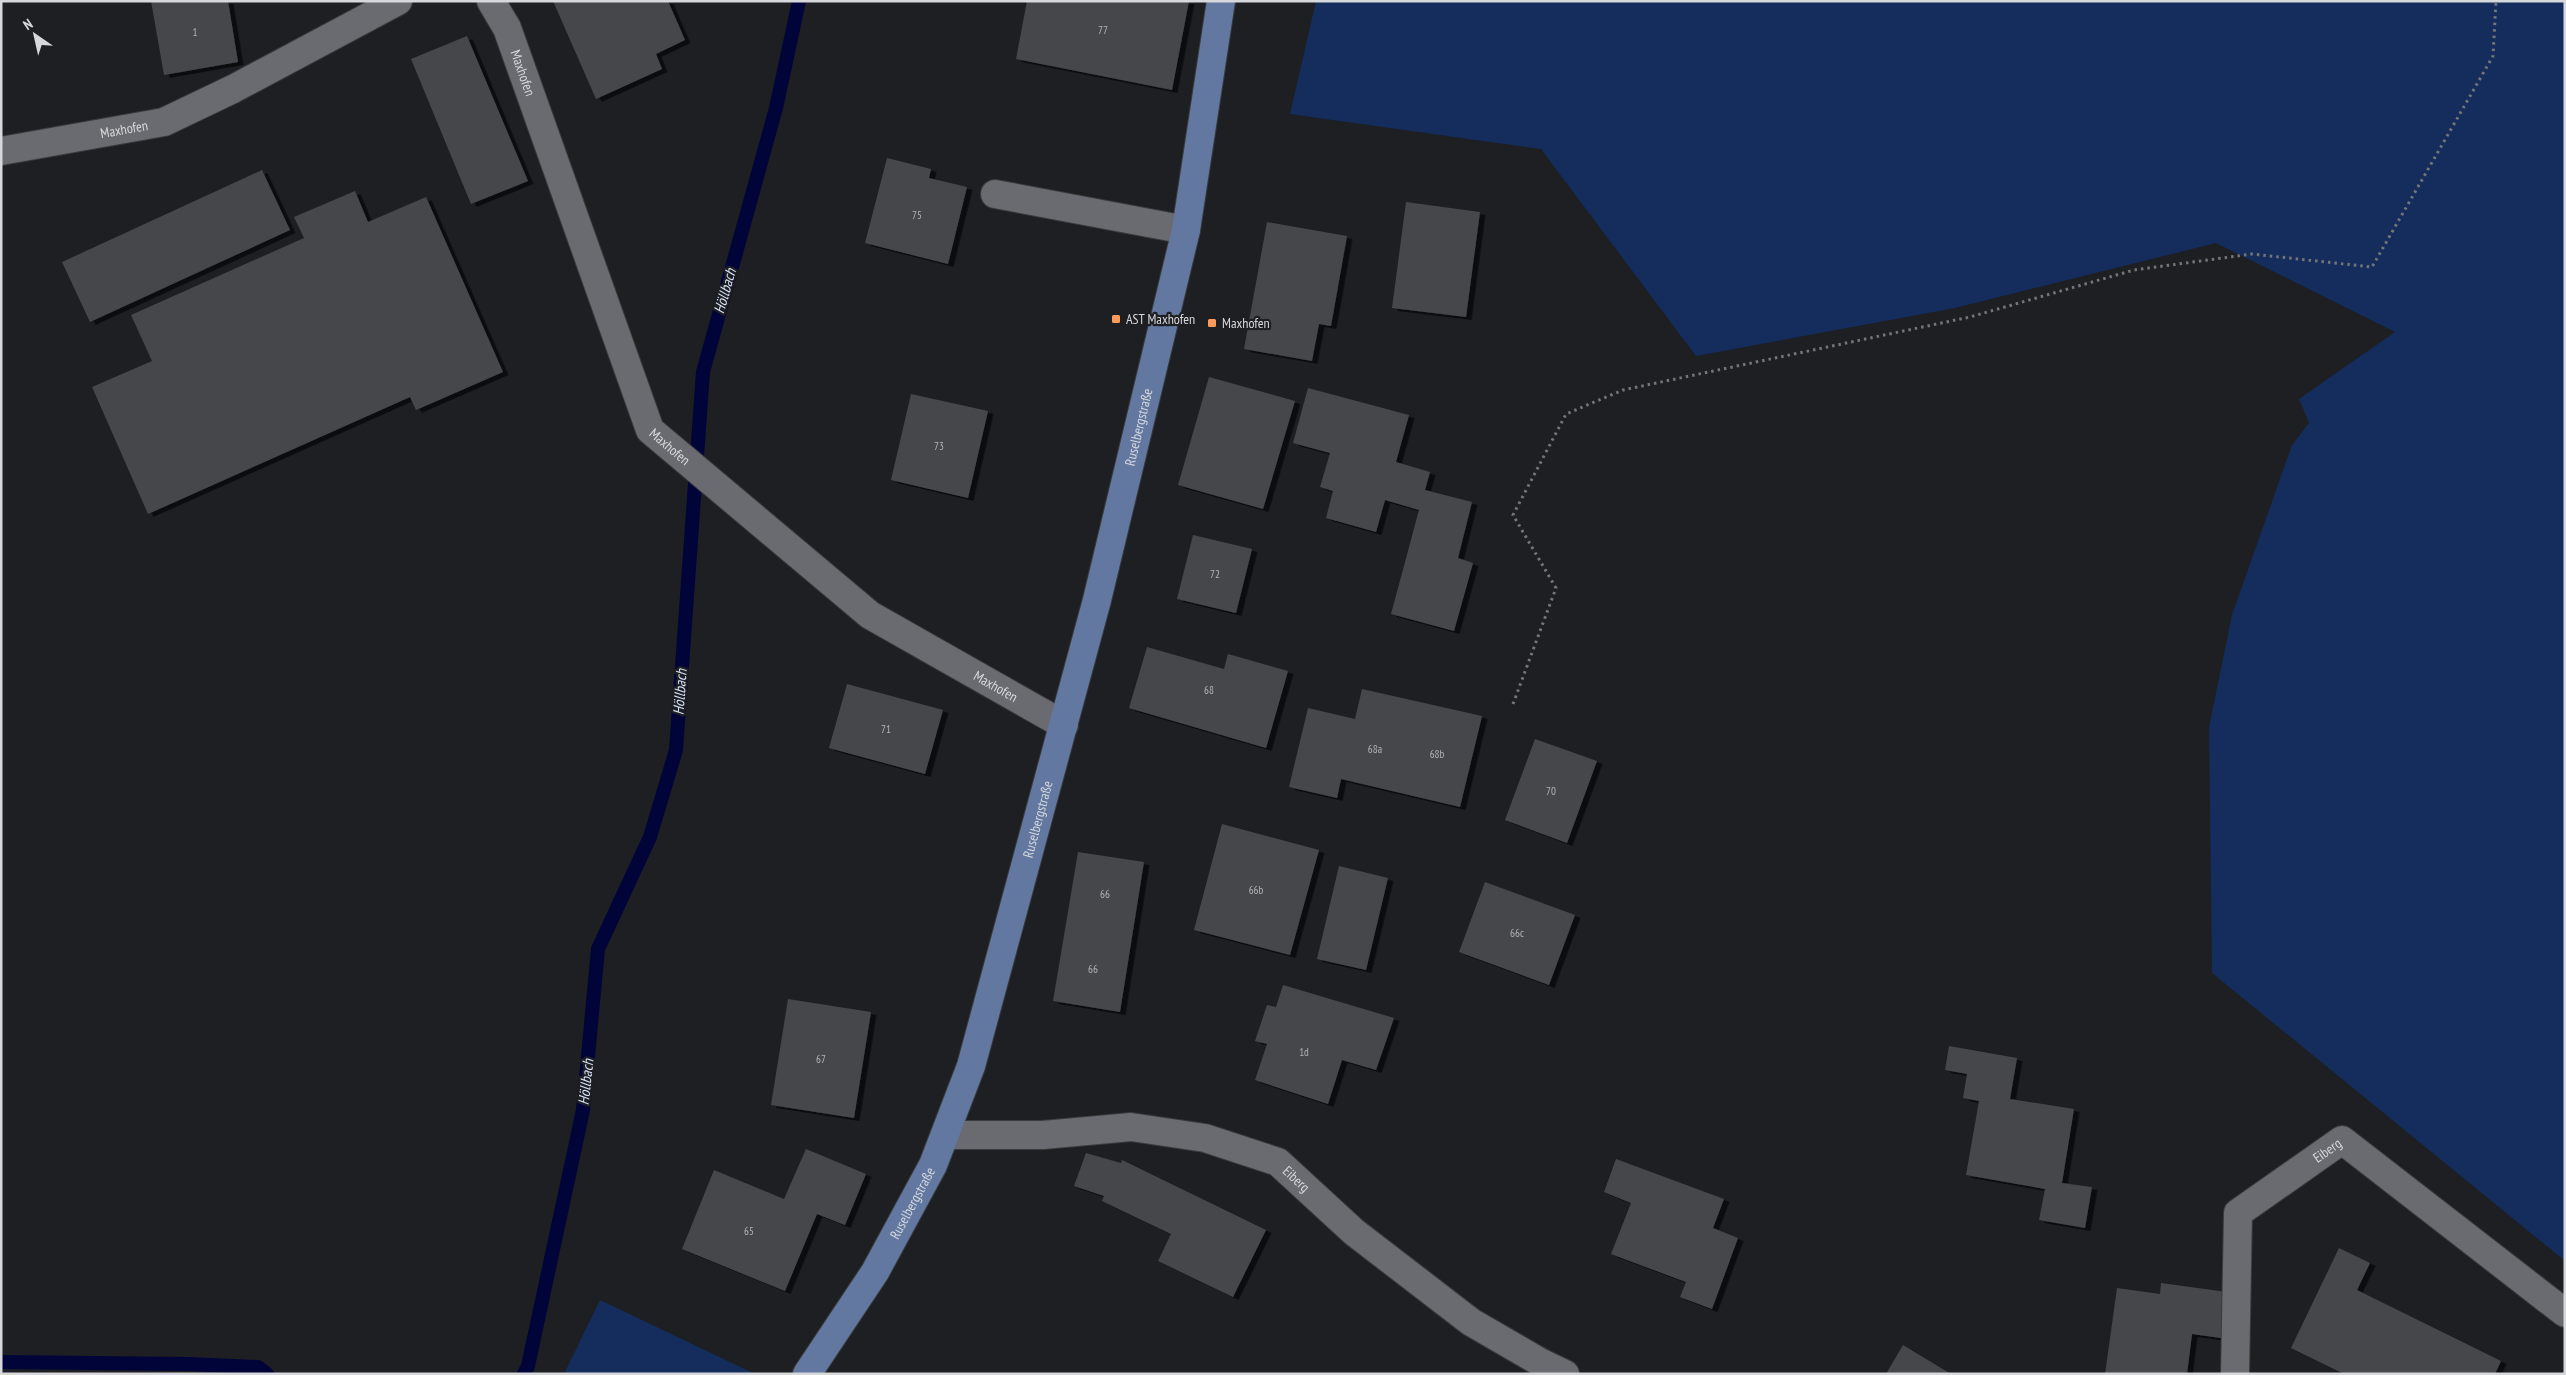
<svg xmlns="http://www.w3.org/2000/svg" width="2566" height="1375" font-family="'PT Sans Narrow',sans-serif">
	<style>
		.green { fill: #142d5c }
		.lines { fill: none; stroke-linecap: round; stroke-linejoin: round }
		.stream { stroke: #000439; stroke-width: 14 }
		.building { fill: #45474b; filter: url(#shadow) }
		.minor-casing { stroke: #393b3e; stroke-width: 30 }
		.major-casing { stroke: #393b3e; stroke-width: 30 }
		.path { stroke: #737578; stroke-width: 3; stroke-dasharray: 2.5 4; stroke-linecap: butt }
		.minor { stroke: #696b70; stroke-width: 28 }
		.major { stroke: #6278a1; stroke-width: 28 }
		.poi-dot { fill: #ff9b5a; stroke: #1d1f23; stroke-width: 2 }
		.labels { text-anchor: middle; stroke-width: 4.5; stroke-linejoin: round; paint-order: stroke }
		.number-label { font-size: 11px; fill: #b2b4b7 }
		.street-label { font-size: 14px; fill: #d7d8db; stroke: #1d1f23 }
		.poi-label { font-size: 14px; fill: #d7d8db; stroke: #1d1f23; text-anchor: start }
		.water-label { font-size: 15px; font-style: italic; fill: #d6e2f7; stroke: #1d1f23 }
	</style>
	<defs>
		<filter id="shadow"><feDropShadow dx="5.5" dy="3" stdDeviation="0" flood-color="#0009"/></filter>
	</defs>
	<rect width="100%" height="100%" fill="#1d1f23"/>
	<!-- green -->
	<path class="green" d="M1316,1h1249v1260l-353,-288 -3,-246 23,-112 60,-170 17,-22 -10,-24 96,-67 -179,-89 -261,65 -259,48 -155,-207 -251,-35z
		M600,1300l155,74h-191z"/>
	<g class="lines">
		<!-- stream -->
		<path class="stream" d="M1,1362l187,2 70,3 9,7
			M524,1374l4,-8 55,-256 15,-161 52,-112 26,-87 27,-378 73,-264 23,-107"/>
	</g>
	<!-- building -->
	<path class="building" d="M151,1h77l10,61 -74,13z
		M553,1h115l17,39 -29,14 6,15 -66,30z
		M1027,1h162l-17,89 -156,-31z
		M467,36l61,145 -57,23 -60,-145z
		M887,158l44,11 -2,9 38,9 -19,77 -83,-21z
		M262,170l28,60 -200,92 -28,-60z
		M355,191l13,31 58,-25 77,175 -87,38 -6,-13 -262,117 -56,-127 60,-26 -21,-46 173,-77 -10,-21z
		M1406,202l74,10 -14,105 -74,-9z
		M1267,222l80,14 -16,90 -12,-2 -7,37 -68,-12z
		M1209,377l86,24 -32,108 -85,-24z
		M1308,388l101,27 -13,47 34,10 -5,18 47,12 -14,56 15,5 -19,68 -63,-17 28,-104 -34,-10 -9,32 -50,-14 7,-27 -13,-4 10,-34 -37,-10z
		M911,394l77,17 -20,87 -77,-18z
		M1193,535l59,14 -16,64 -59,-14z
		M1147,647l77,22 4,-15 60,17 -22,77 -137,-40z
		M847,684l96,26 -18,64 -96,-26z
		M1362,689l120,27 -22,91 -119,-28 -4,19 -48,-11 19,-79 47,11z
		M1535,739l62,22 -30,82 -62,-23z
		M1222,824l97,26 -29,105 -96,-25z
		M1078,852l66,10 -24,150 -67,-11z
		M1339,866l49,12 -22,92 -49,-11z
		M1485,882l90,33 -26,70 -90,-33z
		M1283,985l111,33 -18,52 -34,-10 -14,44 -73,-24 12,-36 -12,-3 12,-36 9,2z
		M788,999l83,13 -17,106 -83,-13z
		M1949,1046l68,12 -7,41 64,10 -12,74 30,4 -7,41 -46,-8 6,-31 -79,-14 13,-74 -16,-3 4,-24 -22,-4z
		M806,1149l60,25 -21,51 -28,-11 -32,77 -103,-42 32,-79 70,29z
		M1086,1153l35,10 1,-3 144,70 -33,67 -75,-36 13,-27 -69,-33 2,-5 -30,-10z
		M1616,1159l108,40 -11,29 25,10 -26,71 -32,-12 6,-15 -75,-28 20,-51 -27,-11z
		M2339,1248l31,15 -13,27 144,71 -6,13h-151l-53,-26z
		M2161,1283l66,9 -6,46 -29,-4 -5,40h-82l12,-86 43,6z
		M1903,1345l48,29h-65z"/>
	<g class="lines">
		<defs>
			<g id="minor">
				<path id="s1" d="M491,1l16,27 143,402 220,185 194,110"/>
				<path id="s2" d="M1,151l163,-29 69,-33 165,-88"/>
				<path d="M995,194l191,36"/>
				<path id="s3" d="M946,1135h97l88,-8 74,11 73,24 76,70 117,90 69,40 25,12"/>
				<path id="s4" d="M2235,1374l3,-161 104,-73 223,173"/>
			</g>
			<g id="major">
				<path id="s5" d="M807,1374l68,-102 58,-107 38,-99 126,-466 89,-370 35,-229"/>
			</g>
		</defs>
		<!-- minor casing -->
		<use href="#minor" class="minor-casing"/>
		<!-- major casing -->
		<use href="#major" class="major-casing"/>
		<!-- path -->
		<path class="path" d="M1513,704l43,-116 -43,-73 53,-101 57,-24 347,-73 164,-47 118,-16 120,13 121,-211 3,-55"/>
		<!-- minor -->
		<use href="#minor" class="minor"/>
		<!-- major -->
		<use href="#major" class="major"/>
	</g>
	<!-- markers -->
	<g class="poi-dot">
		<rect x="1111" y="314" width="10" height="10" rx="2.5"/>
		<rect x="1207" y="318" width="10" height="10" rx="2.5"/>
	</g>
	<g class="labels">
		<!-- number labels -->
		<g class="number-label">
			<text x="1103" y="34">77</text>
			<text x="195" y="36">1</text>
			<text x="917" y="219">75</text>
			<text x="939" y="450">73</text>
			<text x="1215" y="578">72</text>
			<text x="1209" y="694">68</text>
			<text x="886" y="733">71</text>
			<text x="1375" y="753">68a</text>
			<text x="1437" y="758">68b</text>
			<text x="1551" y="795">70</text>
			<text x="1256" y="894">66b</text>
			<text x="1105" y="898">66</text>
			<text x="1517" y="937">66c</text>
			<text x="1093" y="973">66</text>
			<text x="1304" y="1056">1d</text>
			<text x="821" y="1063">67</text>
			<text x="749" y="1235">65</text>
		</g>
		<!-- street labels -->
		<g class="street-label">
			<text dy="5" stroke="none"><textPath href="#s1" startOffset="79">Maxhofen</textPath></text>
			<text dy="5" stroke="none"><textPath href="#s2" startOffset="125">Maxhofen</textPath></text>
			<text dy="5" stroke="none"><textPath href="#s5" startOffset="1011">Ruselbergstraße</textPath></text>
			<text dy="5" stroke="none"><textPath href="#s1" startOffset="484">Maxhofen</textPath></text>
			<text dy="5" stroke="none"><textPath href="#s1" startOffset="890">Maxhofen</textPath></text>
			<text dy="5" stroke="none"><textPath href="#s5" startOffset="606">Ruselbergstraße</textPath></text>
			<text dy="5" stroke="none"><textPath href="#s4" startOffset="270">Eiberg</textPath></text>
			<text dy="5" stroke="none"><textPath href="#s3" startOffset="362">Eiberg</textPath></text>
			<text dy="5" stroke="none"><textPath href="#s5" startOffset="201">Ruselbergstraße</textPath></text>
		</g>
		<!-- poi labels -->
		<g class="poi-label">
			<text x="1126" y="324">AST Maxhofen</text>
			<text x="1222" y="328">Maxhofen</text>
		</g>
		<!-- water labels -->
		<g class="water-label">
			<text transform="translate(725 291) rotate(-74)" y="5">Höllbach</text>
			<text transform="translate(680 692) rotate(-86)" y="5">Höllbach</text>
			<text transform="translate(586 1082) rotate(-84)" y="5">Höllbach</text>
		</g>
	</g>
	<!-- border -->
	<rect width="2566" height="1375" fill="none" stroke="#d7d8db" stroke-width="5"/>
	<!-- north arrow -->
	<g transform="translate(35 35) rotate(326)" stroke="#1d1f23" stroke-width="4" paint-order="stroke">
	<path d="M0-4L9 19L0 12L-9 19Z" fill="#d7d8db"/>
	<text y="-8" font-size="14" font-weight="bold" text-anchor="middle" fill="#d7d8db">N</text>
	</g>
</svg>
